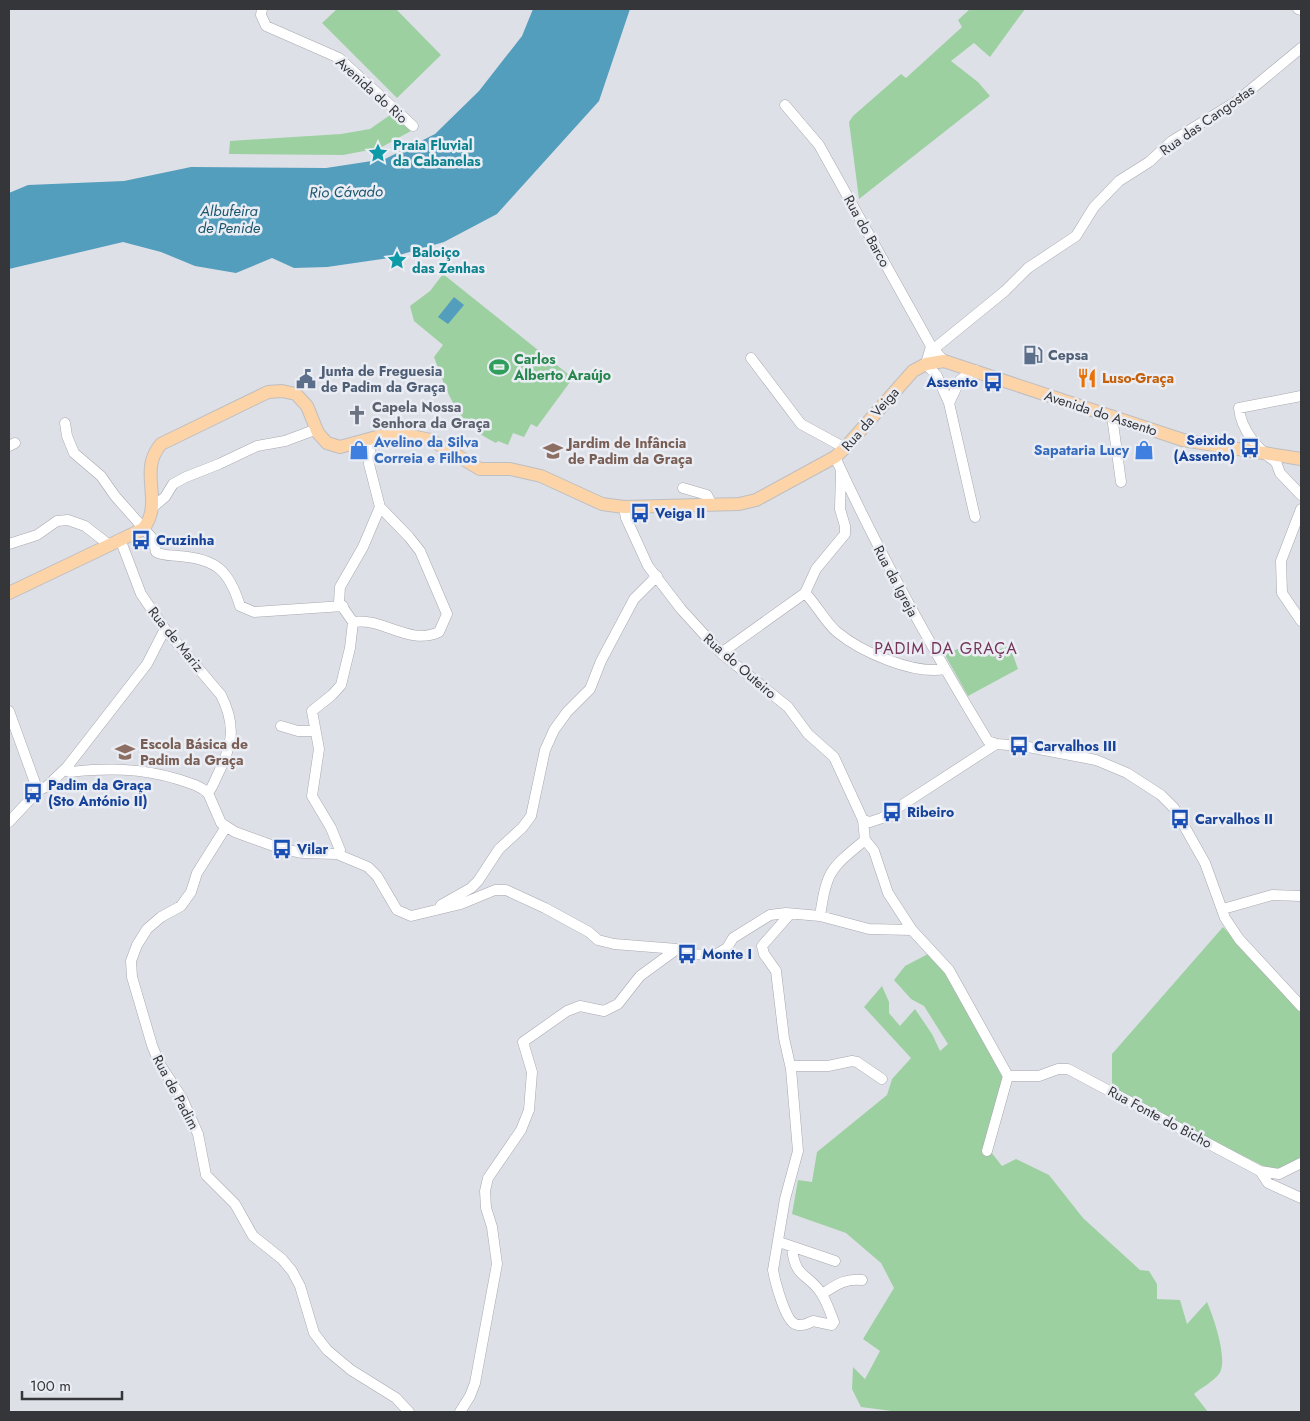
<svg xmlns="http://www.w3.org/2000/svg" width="1310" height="1421" font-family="Jost,sans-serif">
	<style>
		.green { fill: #9dd0a1 }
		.water { fill: #539dbd }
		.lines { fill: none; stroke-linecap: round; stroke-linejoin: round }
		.minor-casing { stroke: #a7a8af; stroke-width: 11 }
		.major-casing { stroke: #bebfc0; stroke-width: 14 }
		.minor { stroke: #fff; stroke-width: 10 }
		.major { stroke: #fdd3a8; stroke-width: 12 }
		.labels { text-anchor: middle; stroke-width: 5; stroke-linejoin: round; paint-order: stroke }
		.street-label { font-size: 14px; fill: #353639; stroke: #ebedf4 }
		.culture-label { font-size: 14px; font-weight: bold; fill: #0d838f; stroke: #ebedf4; text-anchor: start }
		.service-label { font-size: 14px; font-weight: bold; fill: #4e5e75; stroke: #ebedf4; text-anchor: start }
		.leisure-label { font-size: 14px; font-weight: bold; fill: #27864d; stroke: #ebedf4; text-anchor: start }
		.food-label { font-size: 14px; font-weight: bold; fill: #c56008; stroke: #ebedf4; text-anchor: start }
		.transit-label { font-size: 14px; font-weight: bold; fill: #164399; stroke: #ebedf4; text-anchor: start }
		.worship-label { font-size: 14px; font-weight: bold; fill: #5b616d; stroke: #ebedf4; text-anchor: start }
		.shop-label { font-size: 14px; font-weight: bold; fill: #366cbe; stroke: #ebedf4; text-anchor: start }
		.education-label { font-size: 14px; font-weight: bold; fill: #785e54; stroke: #ebedf4; text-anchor: start }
		.water-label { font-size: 15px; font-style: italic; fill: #1b566d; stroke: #ebedf4 }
		.quarter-label { font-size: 16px; letter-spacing: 1px; fill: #753659; stroke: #ebedf4 }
	</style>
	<rect width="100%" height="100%" fill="#dee0e7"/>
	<!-- green -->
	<path class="green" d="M337,9h59l45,46 -44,43 -75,-75z
		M970,9h55l-35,48 -16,-14 -23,18 27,21 12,14 -131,103 -10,-77 4,-6 48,-42 5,4 56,-51 -4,-7z
		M393,113l18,18 -31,17 -37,7 -114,-1 1,-13 111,-7 29,-5z
		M443,274l130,104 -36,49 -6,-3 -7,13 -11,-4 -5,12 -10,-4 -2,2c-39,-19 -48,-48 -62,-86l9,-12 -29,-24 -4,-15 20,-15z
		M976,640l9,17 21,-11 4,1 8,22 -50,27 -23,-41z
		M1223,927l78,83v153l-22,11 -167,-84v-36z
		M928,954l15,16 62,105 -14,77 11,14 14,-7 33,16 34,43 57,52 9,1 8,13v15l23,1 7,24 20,-22c6,14 22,58 12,72 -5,7 -18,14 -25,20l14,18h-309l-38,-5 -9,-18 1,-22 12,12 15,-28 -17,-12 31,-51 -13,-25 -35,-30 -54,-19 6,-34 14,2 5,-30 70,-57 5,-16 19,-21 -47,-51 18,-21 7,16v11l11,13 15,-17 17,25 8,17 8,-7 -24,-38 -13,-7 -17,-19 11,-14z"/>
	<!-- water -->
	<path class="water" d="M533,9h97l-31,92 -102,113 -53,28 -55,16 -62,9 -33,1 -22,-10 -36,15 -41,-7 -34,-14 -38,-10 -114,27v-76l19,-8 96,-4 67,-14 135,1 59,-9 50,-25 44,-43 43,-55z
		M454,297l10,8 -16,19 -10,-7z"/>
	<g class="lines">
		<defs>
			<path id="minor" d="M262,9l-1,6 5,11 73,32 74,68
				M1298,9l3,1
				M785,105l34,40 112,201 13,15
				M931,346l-5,18 11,12 12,27 26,114
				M935,348l70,-57 23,-23 48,-32 18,-29 25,-26 30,-19 23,-21 65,-40 64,-53
				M751,358l50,66 44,24
				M1301,396l-62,12c2,22 19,42 37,54l4,11 21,22
				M949,403l11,-23 15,-10
				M1112,416l9,66
				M65,423l2,13 7,17 27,23 14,20 38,43 3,13c7,4 15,3 23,4 37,3 50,14 61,50l14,6 89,-6
				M9,446l6,-3
				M835,457c45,98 97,192 153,284l8,3 27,2 73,14 31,13 34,22 13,13 31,55 20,55 14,21 62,67
				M841,472l-1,37 5,17v8l-29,35 -11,24c12,12 20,29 32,39 24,20 77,43 108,37
				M683,488l24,7 5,10
				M153,507l12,-10 8,-13 13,-7 33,-13 38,-18 28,-5 32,-12
				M624,507l2,11 22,48 33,43 40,44 67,54 20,27 26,23 29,63 2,20 9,11 14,42 24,37 37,40 59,106 -21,75
				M1301,509l-20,52 1,32 19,28
				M120,539l21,55 24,35 56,66c16,32 11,51 -4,81 -3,7 -5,12 -9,17
				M9,544l28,-9 20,-14 11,-1 17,6 23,18
				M353,622c30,-5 56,24 86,10l8,-18 -27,-63 -11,-14 -29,-30
				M721,653l84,-60
				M9,711l29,80
				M281,726l17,5h17
				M64,770l6,2c37,-4 71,-4 107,7 12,4 22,6 31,14
				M208,793l13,30 14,9 47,17 21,4 34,1 31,13 9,9 20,34 14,6 50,-12 34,-14h11l39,18 44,24 9,8 16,4 63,5 10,5 28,1 12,-7 6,-10 37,-23 16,-2 34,3 49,13 43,1
				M863,820l7,2 12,-4 114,-74
				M9,822l29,-31 9,-5 20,-19 80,-103 18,-35
				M226,827l-29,46 -6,19 -10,14 -20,11 -14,12 -10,16 -6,16 1,16 20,68 7,18 23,35 16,36 8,41 29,29 18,32 29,23 10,12 8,15 14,47 13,17 24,20 45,28 13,14
				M337,854l3,-4 -9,-22 -19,-32 7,-47 -7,-38 20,-16 9,-10 9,-37 3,-26 -14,-20 1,-15 23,-40 17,-40 -11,-43 2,-25
				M441,905l30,-17 7,-7 21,-32 23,-21 9,-12 14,-66 9,-20 13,-18 23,-23 11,-28 33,-62 23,-23
				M1223,909l49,-14 29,1
				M790,914l-28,32 2,8 12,17 8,67 7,31 7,82 -13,48 -12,71c2,11 12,50 22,54 6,3 12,0 18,-3l19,4 2,-3c-4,-10 -7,-20 -13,-29 -13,-20 -26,-14 -29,-45
				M820,916c7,-46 10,-47 45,-76
				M791,1066h37l24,-5 5,1 25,17
				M1008,1076h31l19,-7h10l192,102 8,12 33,15
				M1260,1171l19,3 22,-11
				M779,1242l56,19
				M822,1294c14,-9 23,-16 40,-14
				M460,1412l10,-16 5,-13 22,-119 -5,-37 -6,-19 -1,-17 3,-13 33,-48 8,-20 3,-38 -9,-30 44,-31 13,-5 24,5 14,-7 22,-28 37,-27"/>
			<path id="major" d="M9,593l134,-64c22,-27 -6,-57 18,-85l107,-52 14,-1 14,3 11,12 11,27 9,10 13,4 40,-11h31l20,4 49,29h30l31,7 61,28 22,3 115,-3 17,-4 79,-43 10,-9 68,-77 13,-7 18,-3 239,79 118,19"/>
		</defs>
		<!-- minor casing -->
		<use href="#minor" class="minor-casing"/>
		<!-- major casing -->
		<use href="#major" class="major-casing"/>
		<!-- minor -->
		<use href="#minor" class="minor"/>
		<!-- major -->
		<use href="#major" class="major"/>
	</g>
	<!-- icons -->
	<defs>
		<symbol id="sight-bare" viewBox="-9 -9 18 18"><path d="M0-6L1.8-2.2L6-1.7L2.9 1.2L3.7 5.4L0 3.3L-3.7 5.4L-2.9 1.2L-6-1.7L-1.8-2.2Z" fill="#0f9aa8" stroke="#ebedf4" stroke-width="2.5" paint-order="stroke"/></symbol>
		<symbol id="fuel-bare" viewBox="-9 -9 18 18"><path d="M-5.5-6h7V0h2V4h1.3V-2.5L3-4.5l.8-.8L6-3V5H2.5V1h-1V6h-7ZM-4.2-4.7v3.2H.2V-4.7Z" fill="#5c6f8a" stroke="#ebedf4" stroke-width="2.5" paint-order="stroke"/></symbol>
		<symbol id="stadium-bare" viewBox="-9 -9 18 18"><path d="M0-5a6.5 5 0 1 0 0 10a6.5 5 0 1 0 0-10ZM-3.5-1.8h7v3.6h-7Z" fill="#2e9e5b" stroke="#ebedf4" stroke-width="2.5" paint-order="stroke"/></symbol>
		<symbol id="restaurant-bare" viewBox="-9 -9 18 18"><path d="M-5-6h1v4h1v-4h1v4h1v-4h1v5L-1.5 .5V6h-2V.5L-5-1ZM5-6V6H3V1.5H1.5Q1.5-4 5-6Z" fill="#e8710a" stroke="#ebedf4" stroke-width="2.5" paint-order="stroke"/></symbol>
		<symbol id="civic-bare" viewBox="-9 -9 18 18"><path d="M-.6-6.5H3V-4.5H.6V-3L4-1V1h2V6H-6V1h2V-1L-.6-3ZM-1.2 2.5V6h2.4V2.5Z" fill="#5c6f8a" stroke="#ebedf4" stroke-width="2.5" paint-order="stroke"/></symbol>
		<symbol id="bus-bare" viewBox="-9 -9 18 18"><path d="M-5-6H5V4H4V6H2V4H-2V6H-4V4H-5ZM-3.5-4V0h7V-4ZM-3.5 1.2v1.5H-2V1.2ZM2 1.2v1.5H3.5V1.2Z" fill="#1a4fb4" stroke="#ebedf4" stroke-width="2.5" paint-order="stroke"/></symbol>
		<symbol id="church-bare" viewBox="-9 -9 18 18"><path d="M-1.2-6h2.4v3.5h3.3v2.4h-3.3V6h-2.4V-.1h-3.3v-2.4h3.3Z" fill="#6b7280" stroke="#ebedf4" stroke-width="2.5" paint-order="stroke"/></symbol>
		<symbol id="shop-bare" viewBox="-9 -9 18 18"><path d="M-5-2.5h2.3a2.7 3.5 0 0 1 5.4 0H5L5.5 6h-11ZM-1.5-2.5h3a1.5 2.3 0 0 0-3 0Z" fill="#3f7fe0" stroke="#ebedf4" stroke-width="2.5" paint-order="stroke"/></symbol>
		<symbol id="school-bare" viewBox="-9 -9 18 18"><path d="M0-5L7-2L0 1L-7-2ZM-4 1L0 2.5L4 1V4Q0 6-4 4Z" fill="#8d6e63" stroke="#ebedf4" stroke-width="2.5" paint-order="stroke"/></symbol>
	</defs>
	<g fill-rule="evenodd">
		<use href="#sight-bare" x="364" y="139" width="28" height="28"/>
		<use href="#sight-bare" x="383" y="246" width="28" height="28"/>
		<use href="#fuel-bare" x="1019" y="341" width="28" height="28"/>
		<use href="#stadium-bare" x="485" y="353" width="28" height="28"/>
		<use href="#restaurant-bare" x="1073" y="364" width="28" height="28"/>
		<use href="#civic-bare" x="292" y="365" width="28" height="28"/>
		<use href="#bus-bare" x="979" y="368" width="28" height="28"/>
		<use href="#church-bare" x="343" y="401" width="28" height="28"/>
		<use href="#bus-bare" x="1236" y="434" width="28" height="28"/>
		<use href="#shop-bare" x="345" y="436" width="28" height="28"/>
		<use href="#shop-bare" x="1130" y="436" width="28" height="28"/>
		<use href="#school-bare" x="539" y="437" width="28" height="28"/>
		<use href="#bus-bare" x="626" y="499" width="28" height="28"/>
		<use href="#bus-bare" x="127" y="526" width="28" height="28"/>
		<use href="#bus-bare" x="1005" y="732" width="28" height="28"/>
		<use href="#school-bare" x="111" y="738" width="28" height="28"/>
		<use href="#bus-bare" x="19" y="779" width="28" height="28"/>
		<use href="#bus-bare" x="878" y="798" width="28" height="28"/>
		<use href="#bus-bare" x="1166" y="805" width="28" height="28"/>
		<use href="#bus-bare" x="268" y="835" width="28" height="28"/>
		<use href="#bus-bare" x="673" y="940" width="28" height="28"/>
	</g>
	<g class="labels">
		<!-- street labels -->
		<g class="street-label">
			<text transform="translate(372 90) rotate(42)" y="5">Avenida do Rio</text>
			<text transform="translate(1207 120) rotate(-35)" y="5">Rua das Cangostas</text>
			<text transform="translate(867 231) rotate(61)" y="5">Rua do Barco</text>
			<text transform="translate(1101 413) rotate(18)" y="5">Avenida do Assento</text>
			<text transform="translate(870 419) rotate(-49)" y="5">Rua da Veiga</text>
			<text transform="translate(896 581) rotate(62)" y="5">Rua da Igreja</text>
			<text transform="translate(176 639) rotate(51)" y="5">Rua de Mariz</text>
			<text transform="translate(740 666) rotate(41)" y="5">Rua do Outeiro</text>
			<text transform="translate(176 1092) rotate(62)" y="5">Rua de Padim</text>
			<text transform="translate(1160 1117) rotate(28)" y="5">Rua Fonte do Bicho</text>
		</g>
		<!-- culture labels -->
		<g class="culture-label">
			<text x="393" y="150">Praia Fluvial<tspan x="393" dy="16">da Cabanelas</tspan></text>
			<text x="412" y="257">Baloiço<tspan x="412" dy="16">das Zenhas</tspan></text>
		</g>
		<!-- service labels -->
		<g class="service-label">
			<text x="1048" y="360">Cepsa</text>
			<text x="321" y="376">Junta de Freguesia<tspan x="321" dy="16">de Padim da Graça</tspan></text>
		</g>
		<!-- leisure labels -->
		<g class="leisure-label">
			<text x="514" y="364">Carlos<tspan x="514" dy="16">Alberto Araújo</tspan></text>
		</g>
		<!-- food labels -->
		<g class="food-label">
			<text x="1102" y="383">Luso-Graça</text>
		</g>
		<!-- transit labels -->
		<g class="transit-label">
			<text x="978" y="387" text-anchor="end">Assento</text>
			<text x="1235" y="445" text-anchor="end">Seixido<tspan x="1235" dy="16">(Assento)</tspan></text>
			<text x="655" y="518">Veiga II</text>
			<text x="156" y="545">Cruzinha</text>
			<text x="1034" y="751">Carvalhos III</text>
			<text x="48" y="790">Padim da Graça<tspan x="48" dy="16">(Sto António II)</tspan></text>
			<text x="907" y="817">Ribeiro</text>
			<text x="1195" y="824">Carvalhos II</text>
			<text x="297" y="854">Vilar</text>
			<text x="702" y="959">Monte I</text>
		</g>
		<!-- worship labels -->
		<g class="worship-label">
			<text x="372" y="412">Capela Nossa<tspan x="372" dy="16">Senhora da Graça</tspan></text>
		</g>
		<!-- shop labels -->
		<g class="shop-label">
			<text x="374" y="447">Avelino da Silva<tspan x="374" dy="16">Correia e Filhos</tspan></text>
			<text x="1129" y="455" text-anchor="end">Sapataria Lucy</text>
		</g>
		<!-- education labels -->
		<g class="education-label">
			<text x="568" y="448">Jardim de Infância<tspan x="568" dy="16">de Padim da Graça</tspan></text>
			<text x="140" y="749">Escola Básica de<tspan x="140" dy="16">Padim da Graça</tspan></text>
		</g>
		<!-- water labels -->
		<g class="water-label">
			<text transform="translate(346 192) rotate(-1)" y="5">Rio Cávado</text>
			<text x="229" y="216">Albufeira<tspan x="229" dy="17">de Penide</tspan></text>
		</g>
		<!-- quarter labels -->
		<g class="quarter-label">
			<text x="946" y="654">PADIM DA GRAÇA</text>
		</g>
	</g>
	<!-- border -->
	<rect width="1310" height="1421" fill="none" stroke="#353639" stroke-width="20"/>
	<!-- scale -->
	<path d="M22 1391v8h100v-8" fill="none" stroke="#353639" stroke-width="2.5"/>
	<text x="30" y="1391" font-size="15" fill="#353639" stroke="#ebedf4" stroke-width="4" paint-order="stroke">100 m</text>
</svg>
